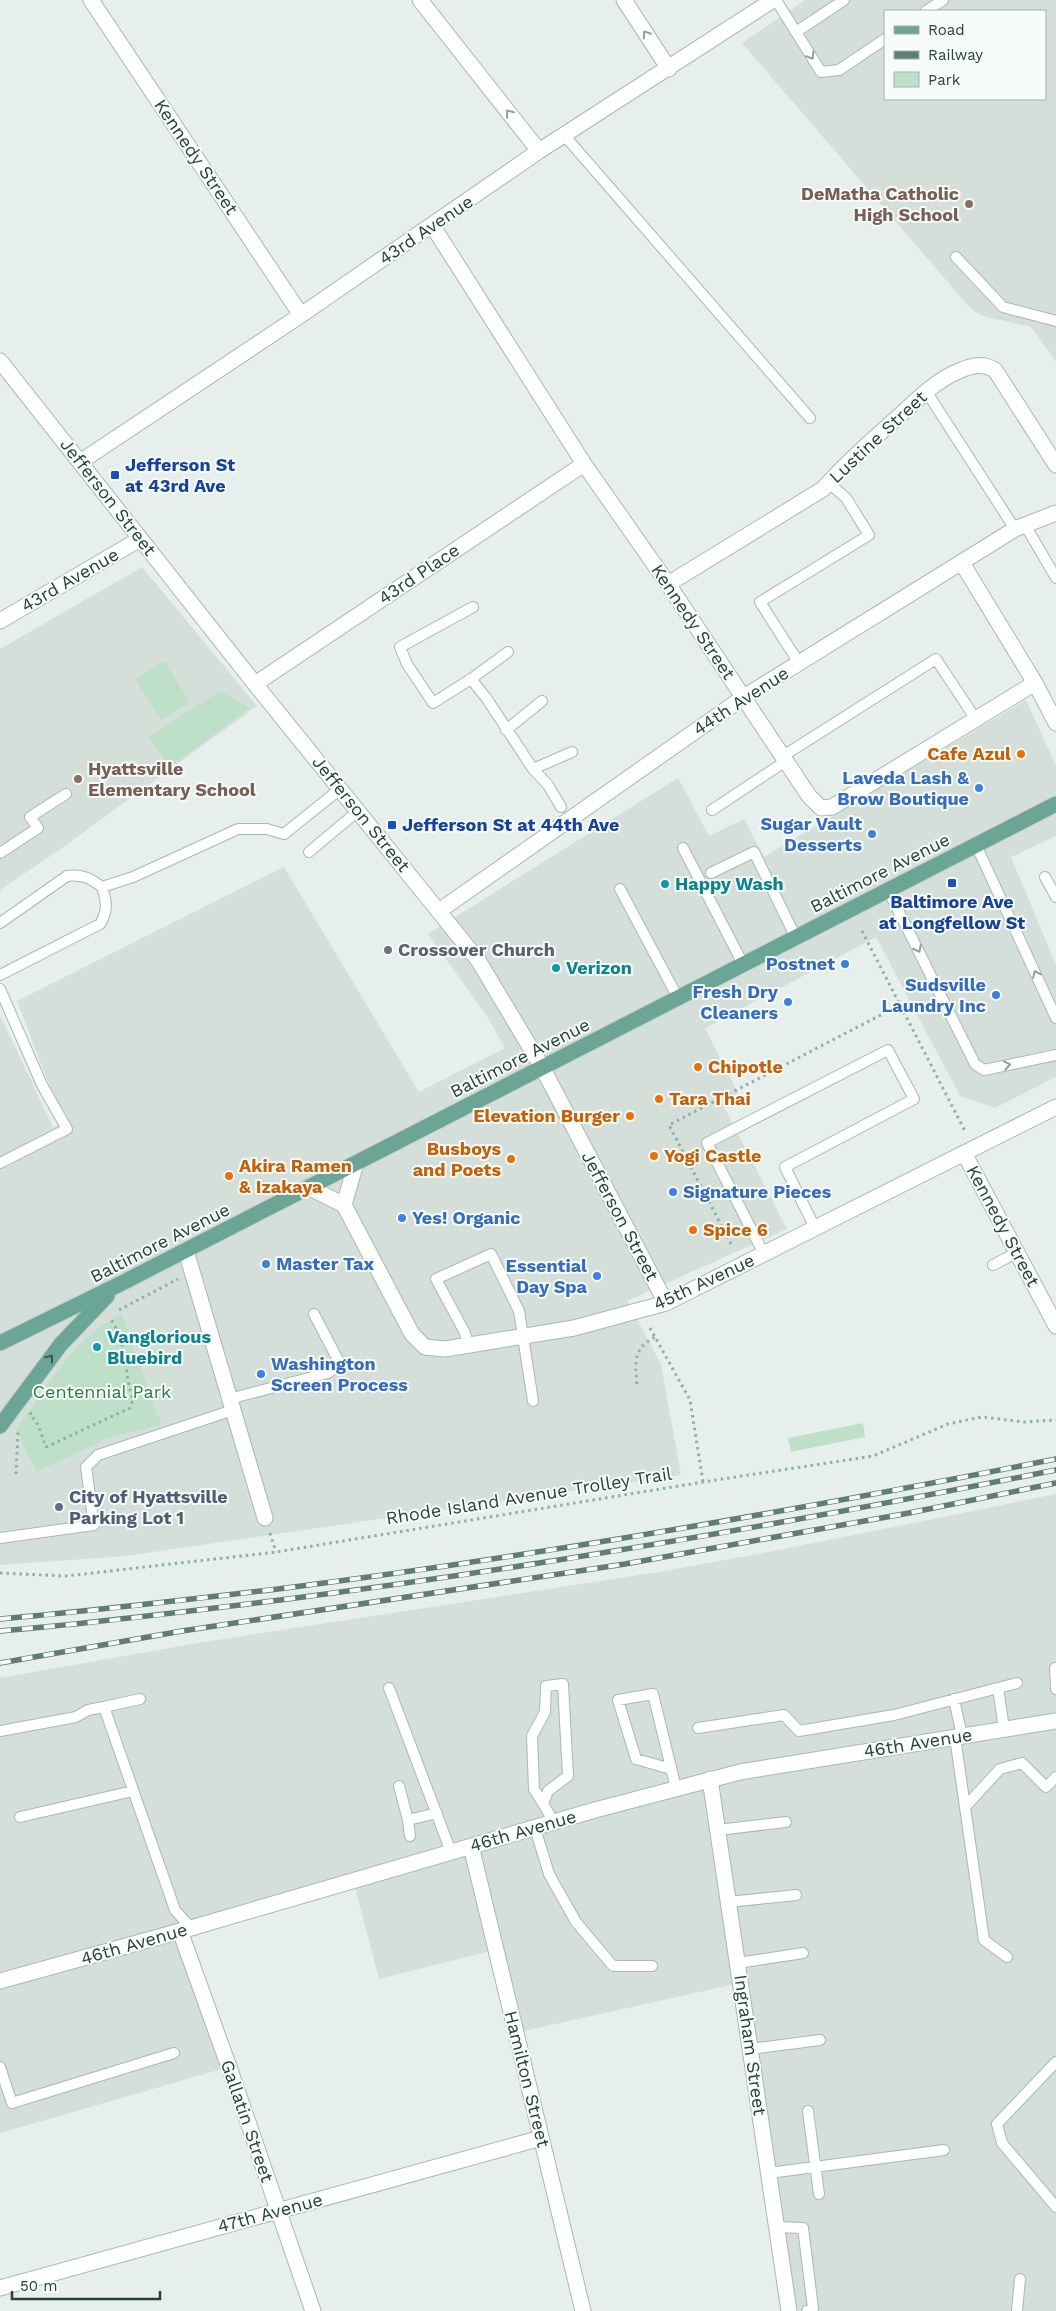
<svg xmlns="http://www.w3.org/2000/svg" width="1056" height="2311" font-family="'Work Sans',sans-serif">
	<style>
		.built { fill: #d4dfda; fill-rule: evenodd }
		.green { fill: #bfe0c8 }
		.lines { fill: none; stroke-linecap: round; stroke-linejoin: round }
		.service-casing { stroke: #a8b8b2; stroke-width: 12 }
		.minor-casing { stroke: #a8b8b2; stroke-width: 17 }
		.tertiary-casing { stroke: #a8b8b2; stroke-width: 17 }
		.primary-casing { stroke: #c2cac8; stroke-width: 17 }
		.path { stroke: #86b3a5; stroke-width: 3; stroke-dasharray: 2.5 4; stroke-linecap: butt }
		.service { stroke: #fff; stroke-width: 10 }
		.minor { stroke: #fff; stroke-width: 15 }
		.tertiary { stroke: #fff; stroke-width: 15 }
		.primary { stroke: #6aa596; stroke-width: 15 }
		.rail-casing { stroke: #5f7d75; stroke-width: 5.5 }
		.rail { stroke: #f7fbf9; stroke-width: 4; stroke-dasharray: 11; stroke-linecap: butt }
		.oneway { stroke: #92a09c }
		.oneway2 { stroke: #365b51 }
		.education-dot { fill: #8d6e63; stroke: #f7fbf9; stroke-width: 2 }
		.transit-dot { fill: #1a4fb4; stroke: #f7fbf9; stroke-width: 2 }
		.food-dot { fill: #e8710a; stroke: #f7fbf9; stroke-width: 2 }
		.shop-dot { fill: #3f7fe0; stroke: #f7fbf9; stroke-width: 2 }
		.culture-dot { fill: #0f9aa8; stroke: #f7fbf9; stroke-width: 2 }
		.worship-dot { fill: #6b7280; stroke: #f7fbf9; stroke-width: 2 }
		.service-dot { fill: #5c6f8a; stroke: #f7fbf9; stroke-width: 2 }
		.labels { text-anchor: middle; stroke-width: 4; stroke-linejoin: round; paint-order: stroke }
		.street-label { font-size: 18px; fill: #24423a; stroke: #f7fbf9 }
		.education-label { font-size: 18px; font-weight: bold; fill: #785e54; stroke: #f7fbf9; text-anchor: end }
		.transit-label { font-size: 18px; font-weight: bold; fill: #164399; stroke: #f7fbf9; text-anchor: start }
		.food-label { font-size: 18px; font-weight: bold; fill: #c56008; stroke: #f7fbf9; text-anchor: start }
		.shop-label { font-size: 18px; font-weight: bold; fill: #366cbe; stroke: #f7fbf9; text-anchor: end }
		.culture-label { font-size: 18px; font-weight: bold; fill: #0d838f; stroke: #f7fbf9; text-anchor: start }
		.worship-label { font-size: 18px; font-weight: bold; fill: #5b616d; stroke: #f7fbf9; text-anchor: start }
		.park-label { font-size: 18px; fill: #2d7a4b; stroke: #f7fbf9 }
		.service-label { font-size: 18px; font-weight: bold; fill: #4e5e75; stroke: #f7fbf9; text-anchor: start }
	</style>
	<rect width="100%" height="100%" fill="#e6efeb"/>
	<!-- built -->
	<path class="built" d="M805,0h251v361l-25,-34 -45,-10 -14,-7 -230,-267zM885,11h160v88h-160z
		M142,567l115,139 -202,147 -55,37v-241z
		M1026,700l30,66v70l-45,21 45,108v112l-61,31 -35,-12 -84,-159 -171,91 35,69 -17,8 64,124 -160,72 34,63 20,111 -555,81 -126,9v-550l53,112 8,-3 -3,-16 -41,-107 267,-134 135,225 86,-44 -17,-30 -60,-84 250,-156 31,58 35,-17 20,38z
		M1056,1494v817h-267l-49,-328 -225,50 -20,-83 -116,29 -26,-99 -173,51 49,136 -229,66v-455l198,-35 467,-72 119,-22z"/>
	<!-- green -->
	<path class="green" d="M164,661l26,41 -29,18 -26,-41z
		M220,691l30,17 -80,59 -21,-30z
		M122,1314l39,110 -55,15 -69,33 -21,-42c30,-41 58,-94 106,-116z
		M863,1423l2,14 -74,15 -3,-14z"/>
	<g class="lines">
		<defs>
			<path id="service" d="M776,0l45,72 18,-2 46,-31
				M926,11l17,-11
				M796,32l48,-32
				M564,135l246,283
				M956,257l47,50 53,14
				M926,391l89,138
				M1025,525l31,53
				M473,607l-73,40 7,17 26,39 38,-24 16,20 46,70 15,16 13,22
				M799,663l-39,-61 109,-67 -23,-37 -17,-15
				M471,679l37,-27
				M506,730l36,-29
				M783,756l153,-97 39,59
				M533,769l39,-17
				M712,810l74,-49
				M976,845l80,173
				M683,848l60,116
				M309,852l49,-41
				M0,853l38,-25 -8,-11 36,-23
				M711,873l43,-21 42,86
				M1045,877l11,20
				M620,889l58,109
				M888,890l87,174 9,6 72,-15
				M0,923l67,-47c15,-2 23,2 35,11
				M0,975l100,-51c8,-13 7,-22 2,-37l31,-10 105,-48h29l17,5 56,-45
				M0,989l42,96 25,44 -67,34
				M764,1254l-57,-111 181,-93 26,49 -129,68 30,61
				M993,1265l25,-13
				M469,1345l-5,-14 -28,-52 55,-25 28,57 14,90
				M229,1399l99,-26 8,-6 2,-7 -24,-46
				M0,1538l94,-13 -8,-58 12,-12 135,-45
				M1055,1668l1,21
				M389,1688l62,164
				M998,1688l6,41
				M140,1699l-36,8 71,203 16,18
				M954,1699l8,37
				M698,1728l86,-13 15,16 95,-16 123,-32
				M0,1731l76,-14 12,-7 16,-3
				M955,1737l29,203 23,17
				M671,1769l-35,-10 -18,-59 35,-6 23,94
				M399,1786l9,34 2,16
				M543,1804l5,-13 20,-15 -5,-92 -17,2 -1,26 -13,24 2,53 20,33
				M965,1807l35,-38 22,-6 24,24 10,-10
				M20,1817l113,-26
				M408,1820l29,-7
				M535,1828l14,46 27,48 37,44h39
				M718,1830l68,-8
				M729,1902l67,-7
				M738,1963l65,-10
				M750,2049l70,-9
				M1056,2062l-59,62 5,19 54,64
				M0,2067l12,36 162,-50
				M808,2111l11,83
				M769,2173l175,-23
				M777,2227l26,1 10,80 -6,3
				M1017,2311l3,-32"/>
			<path id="minor" d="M91,0l210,315
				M420,0l119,151
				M624,0l45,69
				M432,225l152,239 84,120 141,212 12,12 11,-1 203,-124
				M80,462l221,-147 238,-164 234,-151
				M962,563l73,120 21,40
				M668,584l155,-95c23,-26 49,-49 75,-72 18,-16 38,-37 61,-46 13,-6 24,-8 36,-1l61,95
				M0,621l140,-82
				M255,684l329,-220
				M439,911l305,-214 271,-168 41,-16
				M542,1067l124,236
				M964,1153l92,173
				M308,1187l36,18 68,129 13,13 20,2 129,-21 92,-25 390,-196
				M344,1205l12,-42
				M186,1251l79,267
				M710,1779l79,532
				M471,1846l112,465
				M180,1931l49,136 84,244
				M0,1981l191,-53 404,-118 145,-38 316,-51
				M0,2288l541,-150"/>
			<path id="tertiary" d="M0,361l255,323 223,276 64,107"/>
			<path id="primary" d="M0,1343l120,-59 936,-480
				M0,1426l61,-82 46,-48"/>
		</defs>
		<!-- service casing -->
		<use href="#service" class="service-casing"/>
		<!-- minor casing -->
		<use href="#minor" class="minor-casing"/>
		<!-- tertiary casing -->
		<use href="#tertiary" class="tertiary-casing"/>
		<!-- primary casing -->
		<use href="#primary" class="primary-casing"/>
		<!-- path -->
		<path class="path" d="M862,931l103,200
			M731,1244l-62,-119 231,-120
			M119,1310l59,-31
			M650,1328l40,72 13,82
			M637,1384c-2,-23 -4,-35 18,-47
			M32,1413l-2,1 8,11 8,22 84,-39 3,-8 -4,-14 -8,-48 -11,-21
			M16,1474l2,-42
			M270,1533l6,19
			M0,1573l66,3 210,-24 427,-70 170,-26 75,-32 34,-7 42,5 32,-2"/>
		<!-- service -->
		<use href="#service" class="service"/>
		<!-- minor -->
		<use href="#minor" class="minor"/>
		<!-- tertiary -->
		<use href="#tertiary" class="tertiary"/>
		<!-- primary -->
		<use href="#primary" class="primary"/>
		<defs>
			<path id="rail" d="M0,1619c93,-8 185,-19 278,-30 261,-33 520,-79 778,-130
				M0,1631c96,-8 192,-20 288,-32 258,-33 513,-78 768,-129
				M0,1663l182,-32 443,-67 284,-51 147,-30"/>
		</defs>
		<!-- rail casing -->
		<use href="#rail" class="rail-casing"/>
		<!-- rail -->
		<use href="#rail" class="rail"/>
	</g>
	<!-- one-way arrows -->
	<defs><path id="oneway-chevron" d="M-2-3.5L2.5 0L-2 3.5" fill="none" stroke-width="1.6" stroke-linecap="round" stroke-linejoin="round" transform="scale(1.25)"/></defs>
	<g class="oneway">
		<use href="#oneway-chevron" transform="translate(646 34) rotate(-123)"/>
		<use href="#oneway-chevron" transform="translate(811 56) rotate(58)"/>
		<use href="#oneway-chevron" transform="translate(509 113) rotate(-128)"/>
		<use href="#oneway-chevron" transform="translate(918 949) rotate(63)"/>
		<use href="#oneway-chevron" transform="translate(1036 974) rotate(-115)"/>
		<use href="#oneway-chevron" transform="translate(1007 1065) rotate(-11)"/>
	</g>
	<use class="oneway2" href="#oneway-chevron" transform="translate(50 1358) rotate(-53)"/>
	<!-- markers -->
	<g class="education-dot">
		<circle cx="969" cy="204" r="5"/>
		<circle cx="78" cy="779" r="5"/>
	</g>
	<g class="transit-dot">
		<rect x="110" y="470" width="10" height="10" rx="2.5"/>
		<rect x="387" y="820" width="10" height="10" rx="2.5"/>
		<rect x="947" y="878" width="10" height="10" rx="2.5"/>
	</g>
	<g class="food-dot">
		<circle cx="1021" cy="754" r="5"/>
		<circle cx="698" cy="1067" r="5"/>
		<circle cx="659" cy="1099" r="5"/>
		<circle cx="630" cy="1116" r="5"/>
		<circle cx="654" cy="1156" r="5"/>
		<circle cx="511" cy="1159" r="5"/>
		<circle cx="229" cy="1176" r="5"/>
		<circle cx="693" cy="1230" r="5"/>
	</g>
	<g class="shop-dot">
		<circle cx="979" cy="788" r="5"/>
		<circle cx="872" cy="834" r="5"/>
		<circle cx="845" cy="964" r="5"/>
		<circle cx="996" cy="995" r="5"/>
		<circle cx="788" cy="1002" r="5"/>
		<circle cx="673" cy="1192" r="5"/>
		<circle cx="402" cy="1218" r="5"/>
		<circle cx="266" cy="1264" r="5"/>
		<circle cx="597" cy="1276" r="5"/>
		<circle cx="261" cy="1374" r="5"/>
	</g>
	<g class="culture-dot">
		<circle cx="665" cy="884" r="5"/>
		<circle cx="556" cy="968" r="5"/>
		<circle cx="97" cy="1347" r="5"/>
	</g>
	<circle class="worship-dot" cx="388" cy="950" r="5"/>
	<circle class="service-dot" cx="59" cy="1507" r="5"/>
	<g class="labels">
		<!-- street labels -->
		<g class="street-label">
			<text transform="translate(196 157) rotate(56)" y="6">Kennedy Street</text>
			<text transform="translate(426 230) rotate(-34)" y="6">43rd Avenue</text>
			<text transform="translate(878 437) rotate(-43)" y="6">Lustine Street</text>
			<text transform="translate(108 497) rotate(52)" y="6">Jefferson Street</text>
			<text transform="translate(419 574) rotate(-34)" y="6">43rd Place</text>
			<text transform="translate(70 580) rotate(-30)" y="6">43rd Avenue</text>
			<text transform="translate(693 622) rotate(56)" y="6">Kennedy Street</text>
			<text transform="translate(741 701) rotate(-33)" y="6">44th Avenue</text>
			<text transform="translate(361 814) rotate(51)" y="6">Jefferson Street</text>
			<text transform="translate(880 873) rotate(-27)" y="6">Baltimore Avenue</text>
			<text transform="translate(520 1058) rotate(-27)" y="6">Baltimore Avenue</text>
			<text transform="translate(620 1216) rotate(62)" y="6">Jefferson Street</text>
			<text transform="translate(1003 1226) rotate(62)" y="6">Kennedy Street</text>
			<text transform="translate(160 1243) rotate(-27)" y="6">Baltimore Avenue</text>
			<text transform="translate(704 1282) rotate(-25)" y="6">45th Avenue</text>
			<text transform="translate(529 1496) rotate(-9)" y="6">Rhode Island Avenue Trolley Trail</text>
			<text transform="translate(918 1743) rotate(-9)" y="6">46th Avenue</text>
			<text transform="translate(523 1831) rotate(-16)" y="6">46th Avenue</text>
			<text transform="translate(134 1944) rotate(-16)" y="6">46th Avenue</text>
			<text transform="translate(750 2045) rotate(82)" y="6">Ingraham Street</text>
			<text transform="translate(527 2079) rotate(76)" y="6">Hamilton Street</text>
			<text transform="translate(247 2121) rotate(71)" y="6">Gallatin Street</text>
			<text transform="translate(270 2213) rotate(-15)" y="6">47th Avenue</text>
		</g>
		<!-- education labels -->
		<g class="education-label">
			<text x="959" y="200">DeMatha Catholic<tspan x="959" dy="21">High School</tspan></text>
			<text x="88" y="775" text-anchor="start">Hyattsville<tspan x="88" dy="21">Elementary School</tspan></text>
		</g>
		<!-- transit labels -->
		<g class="transit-label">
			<text x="125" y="471">Jefferson St<tspan x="125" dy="21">at 43rd Ave</tspan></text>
			<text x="402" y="831">Jefferson St at 44th Ave</text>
			<text x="952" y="908" text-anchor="middle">Baltimore Ave<tspan x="952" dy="21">at Longfellow St</tspan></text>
		</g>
		<!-- food labels -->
		<g class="food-label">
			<text x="1011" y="760" text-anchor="end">Cafe Azul</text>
			<text x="708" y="1073">Chipotle</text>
			<text x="669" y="1105">Tara Thai</text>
			<text x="620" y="1122" text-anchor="end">Elevation Burger</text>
			<text x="501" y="1155" text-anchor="end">Busboys<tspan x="501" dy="21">and Poets</tspan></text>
			<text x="664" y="1162">Yogi Castle</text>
			<text x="239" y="1172">Akira Ramen<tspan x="239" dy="21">&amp; Izakaya</tspan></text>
			<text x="703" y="1236">Spice 6</text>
		</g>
		<!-- shop labels -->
		<g class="shop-label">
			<text x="969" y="784">Laveda Lash &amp;<tspan x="969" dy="21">Brow Boutique</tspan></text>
			<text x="862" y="830">Sugar Vault<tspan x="862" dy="21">Desserts</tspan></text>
			<text x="835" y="970">Postnet</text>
			<text x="986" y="991">Sudsville<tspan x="986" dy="21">Laundry Inc</tspan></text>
			<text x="778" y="998">Fresh Dry<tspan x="778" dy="21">Cleaners</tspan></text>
			<text x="683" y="1198" text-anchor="start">Signature Pieces</text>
			<text x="412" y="1224" text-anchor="start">Yes! Organic</text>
			<text x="276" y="1270" text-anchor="start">Master Tax</text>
			<text x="587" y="1272">Essential<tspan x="587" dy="21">Day Spa</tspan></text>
			<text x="271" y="1370" text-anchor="start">Washington<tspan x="271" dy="21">Screen Process</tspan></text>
		</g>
		<!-- culture labels -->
		<g class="culture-label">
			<text x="675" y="890">Happy Wash</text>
			<text x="566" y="974">Verizon</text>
			<text x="107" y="1343">Vanglorious<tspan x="107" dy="21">Bluebird</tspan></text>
		</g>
		<!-- worship labels -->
		<g class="worship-label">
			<text x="398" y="956">Crossover Church</text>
		</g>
		<!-- park labels -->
		<g class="park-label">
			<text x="102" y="1398">Centennial Park</text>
		</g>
		<!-- service labels -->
		<g class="service-label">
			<text x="69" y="1503">City of Hyattsville<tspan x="69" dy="21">Parking Lot 1</tspan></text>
		</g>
	</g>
	<!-- legend -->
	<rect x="884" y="10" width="162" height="90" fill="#f7fbf9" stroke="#a3b1ad"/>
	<rect x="894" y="26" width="25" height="8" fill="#6aa596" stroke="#a3b1ad"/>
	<text x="928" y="35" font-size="15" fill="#24423a">Road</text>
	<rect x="894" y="51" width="25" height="8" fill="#5f7d75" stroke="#a3b1ad"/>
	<text x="928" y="60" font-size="15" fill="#24423a">Railway</text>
	<rect x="894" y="72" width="25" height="15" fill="#bfe0c8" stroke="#a3b1ad"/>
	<text x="928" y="85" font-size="15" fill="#24423a">Park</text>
	<!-- scale -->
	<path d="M12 2291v8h148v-8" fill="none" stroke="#24423a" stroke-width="2.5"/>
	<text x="20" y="2291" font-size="15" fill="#24423a" stroke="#f7fbf9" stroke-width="4" paint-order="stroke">50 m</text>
</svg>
